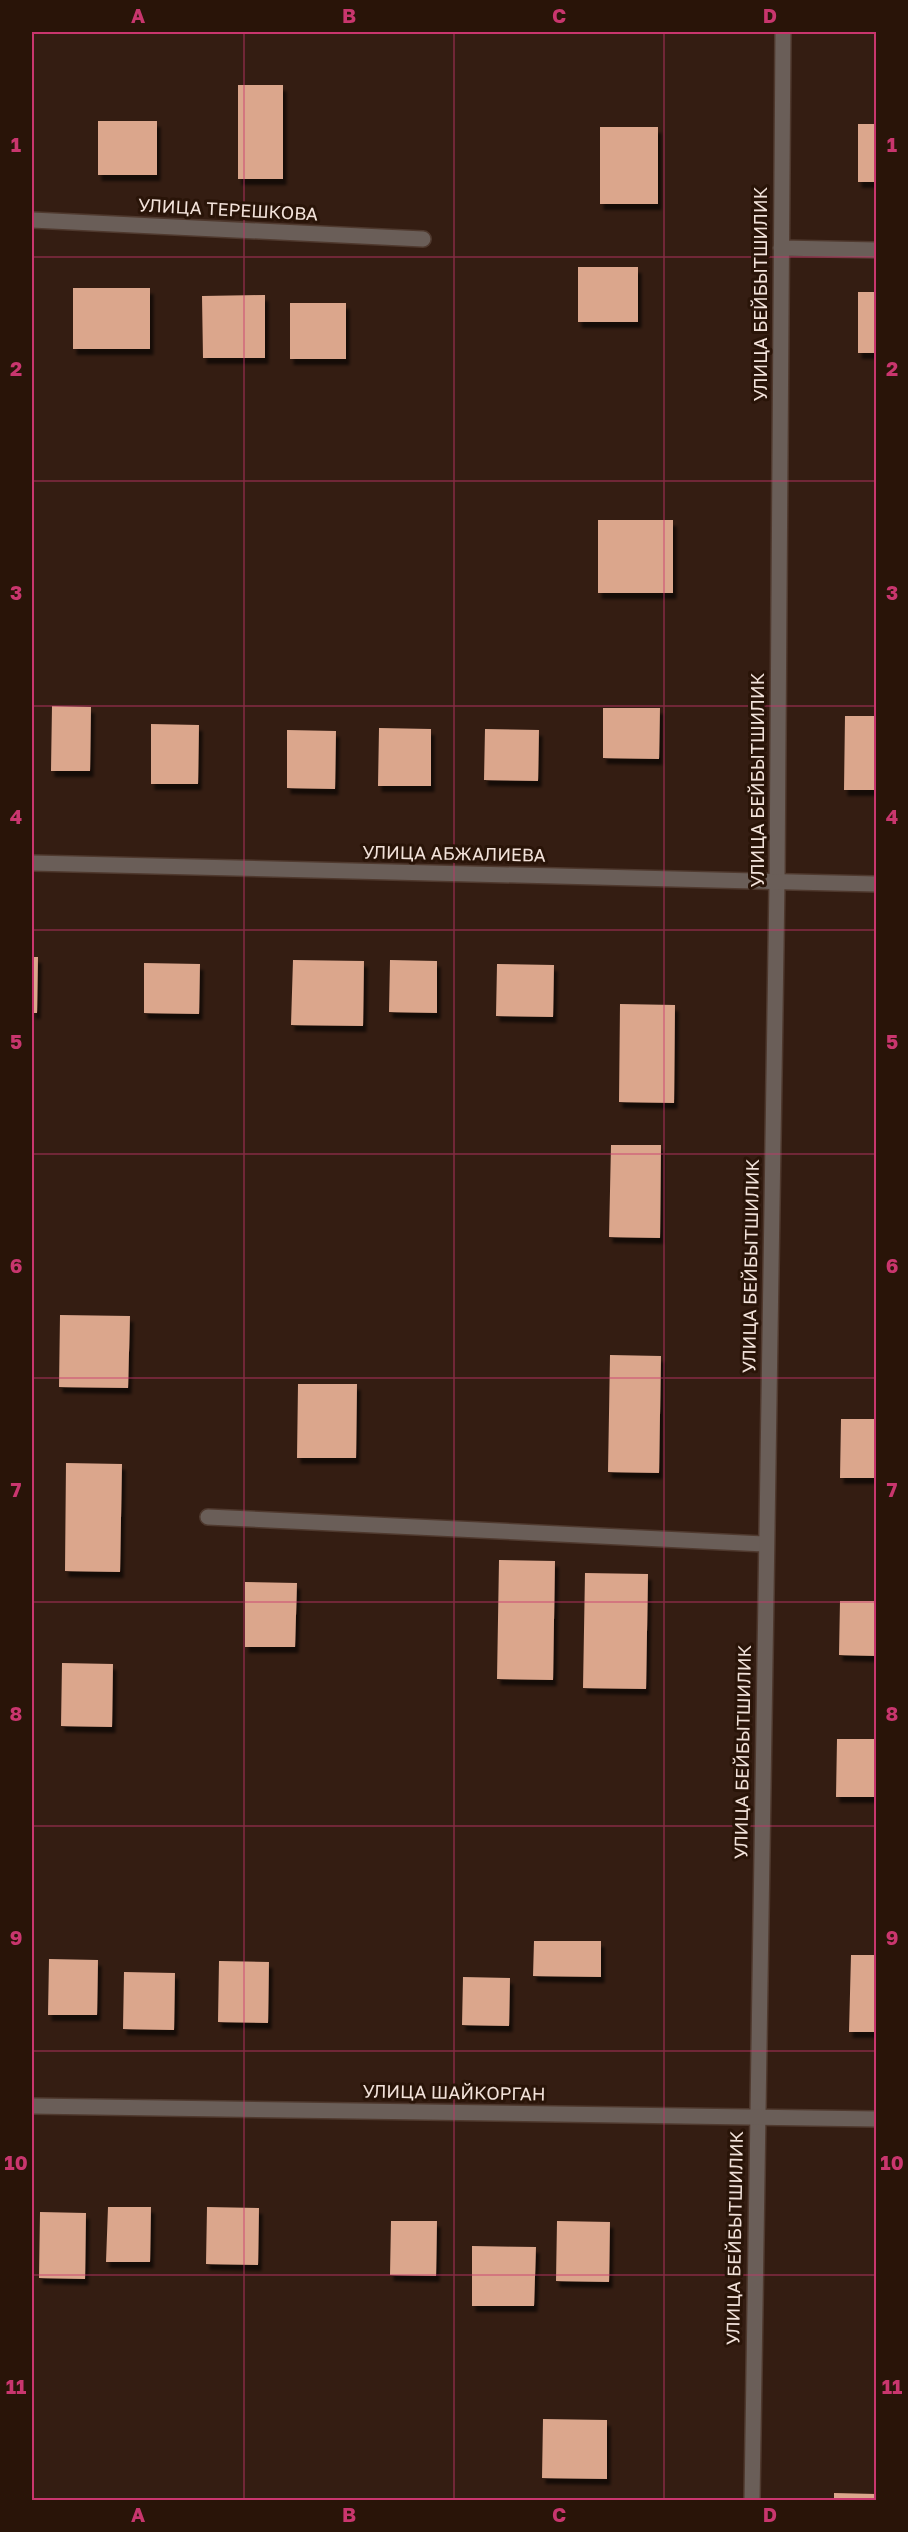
<svg xmlns="http://www.w3.org/2000/svg" width="908" height="2532" font-family="'Golos Text',sans-serif">
	<style>
		.building { fill: #dba68c; filter: url(#shadow) }
		.lines { fill: none; stroke-linecap: round; stroke-linejoin: round }
		.service-casing { stroke: #4f392e; stroke-width: 18 }
		.minor-casing { stroke: #4f392e; stroke-width: 18 }
		.tertiary-casing { stroke: #4f392e; stroke-width: 18 }
		.service { stroke: #6a5e58; stroke-width: 15 }
		.minor { stroke: #6a5e58; stroke-width: 15 }
		.tertiary { stroke: #6a5e58; stroke-width: 15 }
		.grid { fill: none; stroke: #c9366e; stroke-width: 1.5; stroke-opacity: 0.55 }
		.labels { text-anchor: middle; stroke-width: 6; stroke-linejoin: round; paint-order: stroke }
		.street-label { font-size: 18px; fill: #f2e2da; stroke: #291408 }
		.neatline { fill: none; stroke: #c9366e; stroke-width: 2 }
		.grid-label { font-size: 20px; text-anchor: middle; font-weight: bold; fill: #c9366e }
	</style>
	<defs>
		<filter id="shadow"><feDropShadow dx="3.5" dy="6" stdDeviation="1.5" flood-color="#0009"/></filter>
	</defs>
	<rect width="100%" height="100%" fill="#341d12"/>
	<!-- building -->
	<path class="building" d="M238,85h45v94h-45z
		M98,121h59v54h-59z
		M858,124h18v58h-18z
		M600,127h58v77h-58z
		M578,267h60v55h-60z
		M73,288h77v61h-77z
		M858,292h18v61h-18z
		M265,295v63h-62l-1,-62z
		M290,303h56v56h-56z
		M598,520h75v73h-75z
		M52,706l39,1 -1,64h-39z
		M603,708h57l-1,51 -56,-1z
		M845,716h31v74h-32z
		M151,724l48,1 -1,59h-47z
		M379,728l52,1v57h-53z
		M485,729l54,1 -1,51 -54,-1z
		M287,730l49,1 -1,58 -48,-1z
		M32,957h6l-1,56h-5z
		M293,960l71,1 -1,65 -72,-1z
		M390,960l47,1v52l-48,-1z
		M144,963l56,1 -1,50 -55,-1z
		M497,964l57,1 -1,52 -57,-1z
		M620,1004l55,1 -1,98 -55,-1z
		M611,1145h50l-1,93 -51,-1z
		M60,1315l70,1 -2,72 -69,-1z
		M610,1355l51,1 -2,117 -51,-1z
		M298,1384h59l-1,74h-59z
		M841,1419h35v59h-36z
		M66,1463l56,1 -2,108 -55,-1z
		M499,1560l56,1 -2,119 -56,-1z
		M585,1573l63,1 -2,115 -63,-1z
		M245,1582l52,1 -2,64h-50z
		M840,1601h36v55l-37,-1z
		M62,1663l51,1 -1,63 -51,-1z
		M837,1739h39v58h-40z
		M534,1941h67v36l-68,-1z
		M851,1955h25v77h-27z
		M49,1959l49,1 -1,55h-49z
		M219,1961l50,1 -1,61 -50,-1z
		M124,1972l51,1 -1,57 -51,-1z
		M463,1977l47,1 -1,48 -47,-1z
		M108,2207h43l-1,55h-44z
		M207,2207l52,1 -1,57 -52,-1z
		M40,2212l46,1 -1,66 -46,-1z
		M391,2221h46l-1,55 -46,-1z
		M557,2221l53,1 -1,60 -53,-1z
		M472,2246l64,1 -2,59h-62z
		M543,2419l64,1v59l-65,-1z
		M834,2493l42,1v6h-42z"/>
	<g class="lines">
		<defs>
			<path id="service" d="M208,1517l558,27"/>
			<path id="minor" d="M32,220l391,19
				M781,248l95,2
				M752,2500l25,-1618 6,-850"/>
			<path id="tertiary" d="M32,863l844,21
				M32,2106l844,13"/>
		</defs>
		<!-- service casing -->
		<use href="#service" class="service-casing"/>
		<!-- minor casing -->
		<use href="#minor" class="minor-casing"/>
		<!-- tertiary casing -->
		<use href="#tertiary" class="tertiary-casing"/>
		<!-- service -->
		<use href="#service" class="service"/>
		<!-- minor -->
		<use href="#minor" class="minor"/>
		<!-- tertiary -->
		<use href="#tertiary" class="tertiary"/>
	</g>
	<!-- grid -->
	<path class="grid" d="M244,32v2468M454,32v2468M664,32v2468M32,257h844M32,481h844M32,706h844M32,930h844M32,1154h844M32,1378h844M32,1602h844M32,1826h844M32,2051h844M32,2275h844"/>
	<g class="labels">
		<!-- street labels -->
		<g class="street-label">
			<text transform="translate(228 210) rotate(3)" y="6">УЛИЦА ТЕРЕШКОВА</text>
			<text transform="translate(761 294) rotate(-90)" y="6">УЛИЦА БЕЙБЫТШИЛИК</text>
			<text transform="translate(758 780) rotate(-90)" y="6">УЛИЦА БЕЙБЫТШИЛИК</text>
			<text transform="translate(454 854) rotate(1)" y="6">УЛИЦА АБЖАЛИЕВА</text>
			<text transform="translate(751 1266) rotate(-89)" y="6">УЛИЦА БЕЙБЫТШИЛИК</text>
			<text transform="translate(743 1752) rotate(-89)" y="6">УЛИЦА БЕЙБЫТШИЛИК</text>
			<text transform="translate(454 2093) rotate(1)" y="6">УЛИЦА ШАЙКОРГАН</text>
			<text transform="translate(735 2238) rotate(-89)" y="6">УЛИЦА БЕЙБЫТШИЛИК</text>
		</g>
	</g>
	<!-- border -->
	<rect width="908" height="2532" fill="none" stroke="#291408" stroke-width="66"/>
	<rect x="33" y="33" width="842" height="2466" class="neatline"/>
	<g class="grid-label">
		<text x="138" y="23">A</text>
		<text x="349" y="23">B</text>
		<text x="559" y="23">C</text>
		<text x="770" y="23">D</text>
		<text x="16" y="152">1</text>
		<text x="892" y="152">1</text>
		<text x="16" y="376">2</text>
		<text x="892" y="376">2</text>
		<text x="16" y="600">3</text>
		<text x="892" y="600">3</text>
		<text x="16" y="824">4</text>
		<text x="892" y="824">4</text>
		<text x="16" y="1049">5</text>
		<text x="892" y="1049">5</text>
		<text x="16" y="1273">6</text>
		<text x="892" y="1273">6</text>
		<text x="16" y="1497">7</text>
		<text x="892" y="1497">7</text>
		<text x="16" y="1721">8</text>
		<text x="892" y="1721">8</text>
		<text x="16" y="1945">9</text>
		<text x="892" y="1945">9</text>
		<text x="16" y="2170">10</text>
		<text x="892" y="2170">10</text>
		<text x="16" y="2394">11</text>
		<text x="892" y="2394">11</text>
		<text x="138" y="2522">A</text>
		<text x="349" y="2522">B</text>
		<text x="559" y="2522">C</text>
		<text x="770" y="2522">D</text>
	</g>
</svg>
